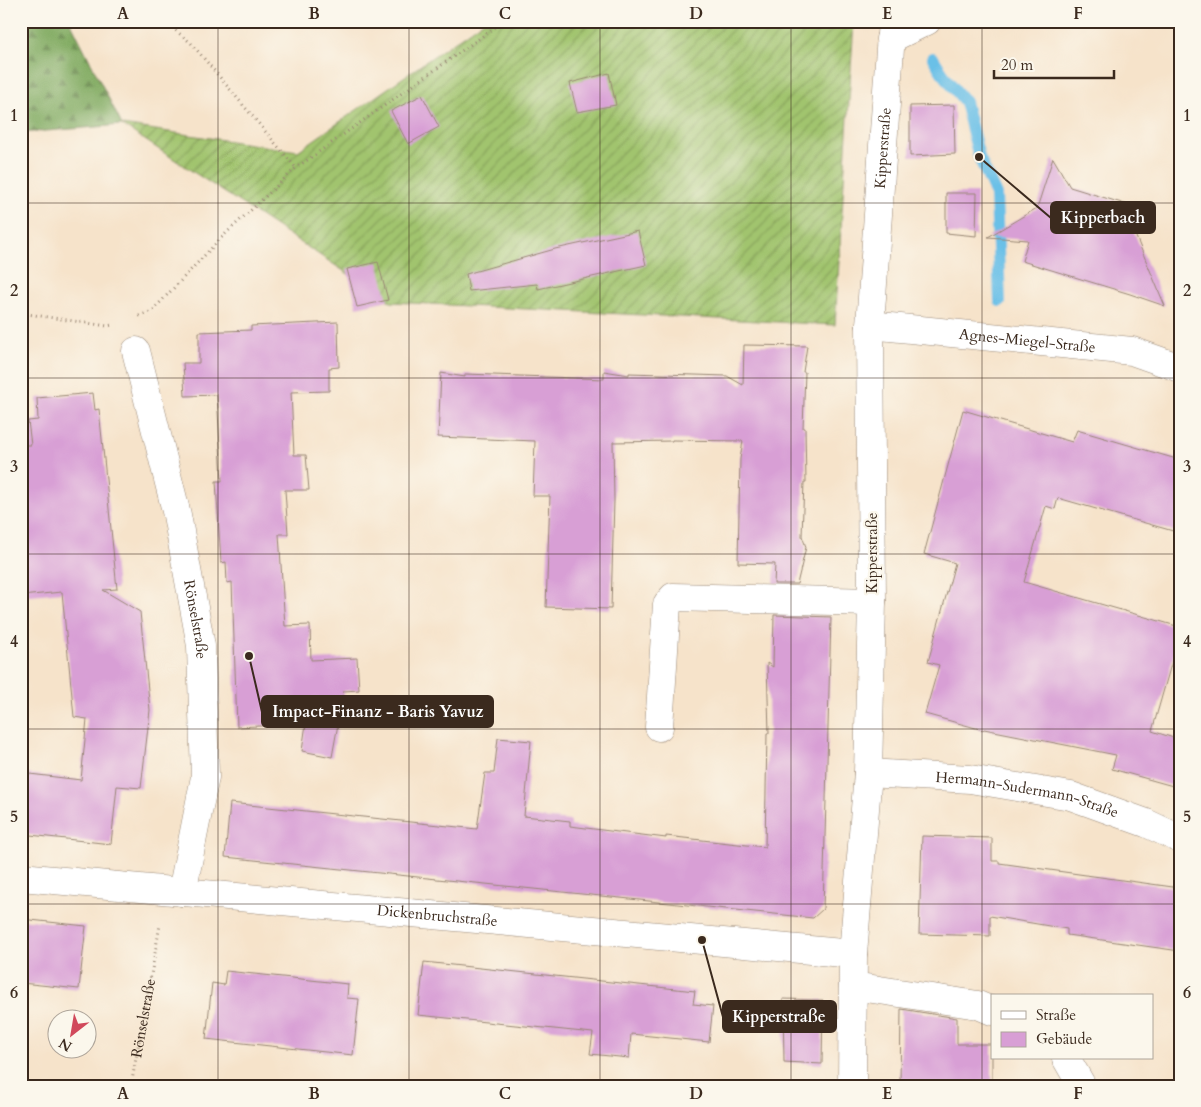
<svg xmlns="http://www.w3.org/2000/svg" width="1201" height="1107" font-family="Cardo,serif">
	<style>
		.green { fill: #a1c46e; stroke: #6e7746 }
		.forest { fill: url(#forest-firs); stroke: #5e6a40 }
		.garden { fill: url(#garden-furrows); stroke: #6e7746 }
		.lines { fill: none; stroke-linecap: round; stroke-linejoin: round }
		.stream { stroke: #6bc0e7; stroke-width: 12 }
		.building { fill: #d89fd5 }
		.minor-casing { stroke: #988674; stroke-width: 29 }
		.path { stroke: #988674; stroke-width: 3; stroke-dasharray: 1 4; stroke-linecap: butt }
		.minor { stroke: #fff; stroke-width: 28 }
		.grid { fill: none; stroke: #3b2a1e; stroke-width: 1; stroke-opacity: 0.55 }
		.labels { text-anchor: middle; stroke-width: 4.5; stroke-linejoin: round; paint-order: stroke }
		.street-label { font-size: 15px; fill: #3b2a1e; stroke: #fbf7ec }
		.leader { fill: none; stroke: #3b2a1e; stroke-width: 2 }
		.callout-dot { fill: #3b2a1e; stroke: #fbf7ec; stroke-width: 2 }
		.callout { fill: #3b2a1e; stroke: #3b2a1e; stroke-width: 2 }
		.callout-label { font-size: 16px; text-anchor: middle; font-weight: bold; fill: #fff }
		.neatline { fill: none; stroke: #3b2a1e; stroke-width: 2 }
		.grid-label { font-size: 16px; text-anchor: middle; font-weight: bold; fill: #3b2a1e }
	</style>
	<defs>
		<pattern id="forest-firs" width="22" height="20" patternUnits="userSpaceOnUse" patternTransform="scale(1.25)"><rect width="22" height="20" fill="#80aa61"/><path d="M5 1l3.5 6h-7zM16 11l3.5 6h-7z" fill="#6a8b4f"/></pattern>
		<pattern id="garden-furrows" width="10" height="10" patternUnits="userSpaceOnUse" patternTransform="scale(1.25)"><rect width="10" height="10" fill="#a1c46e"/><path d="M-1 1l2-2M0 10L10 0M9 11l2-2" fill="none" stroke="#849f5a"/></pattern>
	</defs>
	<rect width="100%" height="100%" fill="#fbf7ec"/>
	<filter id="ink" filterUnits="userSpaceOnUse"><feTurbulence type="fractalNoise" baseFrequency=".02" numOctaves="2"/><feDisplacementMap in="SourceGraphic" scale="10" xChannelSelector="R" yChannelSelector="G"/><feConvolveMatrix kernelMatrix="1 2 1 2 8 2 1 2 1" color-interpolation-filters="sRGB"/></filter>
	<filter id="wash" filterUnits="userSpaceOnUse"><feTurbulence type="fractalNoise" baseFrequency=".0096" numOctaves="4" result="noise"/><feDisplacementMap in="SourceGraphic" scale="20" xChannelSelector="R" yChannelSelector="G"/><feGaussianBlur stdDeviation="1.12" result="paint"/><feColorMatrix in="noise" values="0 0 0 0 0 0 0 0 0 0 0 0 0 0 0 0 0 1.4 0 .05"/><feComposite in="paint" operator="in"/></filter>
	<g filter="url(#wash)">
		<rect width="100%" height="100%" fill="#f6e3ca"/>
		<!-- green -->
		<path class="green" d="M21,248l6,1 -4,129 -2,-1z"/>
		<!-- forest -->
		<path class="forest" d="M21,21h49l52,104 -101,8z"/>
		<!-- garden -->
		<path class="garden" d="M484,21h370l-19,304 -444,-23 -269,-177 176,26z"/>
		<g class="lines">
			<!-- stream -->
			<path class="stream" d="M933,58l12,19 20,25 14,55 17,38 4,106"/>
		</g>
		<g id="blocks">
			<!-- building -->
			<path class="building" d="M609,73l7,32 -39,7 -7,-29z
				M422,95l17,32 -31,17 -17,-33z
				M954,105l1,49 -45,2v-50z
				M1053,158l17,29 71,22 -7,23 31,74 -35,-12 -108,-33 6,-21 -40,-3 49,-29z
				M946,193h31l-1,43 -30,-3z
				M638,231l8,34 -108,24 -1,-5 -68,7 -3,-17 89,-25z
				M378,262l10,38 -31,7 -10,-38z
				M338,322l1,45 -10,1v23l-38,1 3,63h12l3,35h-24l3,44h-9l6,92 25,-1 1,35 46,-2 2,32 -15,1 -12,66 -30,-6 4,-27 -69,3 -5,-145 -5,1 -1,-21 -5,1 -5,-82h6l-5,-86 -32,1 -2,-33h16v-31l52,-2v-4z
				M744,345l63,1 -4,26h2l-2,56h2l1,54h-2l-2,54 4,11 -9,37h-23l1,-20 -37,-1 2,-104 3,-18 -71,-1v1l-59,1 1,58 -3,109 -65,-2 4,-111h-17l2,-55 -97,-4 3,-64 24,4v-3l139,5v-8l25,4v-2l98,3 16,9z
				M93,393l2,17 4,-1 18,180 -14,1 37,22 10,98 -9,78 -24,-2 -6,58 -90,-10v-61l60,7 6,-61 -13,-2 -12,-125 -41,4v-151h10l-3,-24 10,-1 -1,-22z
				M963,410l109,32 5,-12 103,30v73l-122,-35 -3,11 -9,-3 -22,76 156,45v6l-28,98 28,9v48l-68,-19 4,-14 -132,-26 -1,1 -58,-16 14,-49 -11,-3 27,-99 -31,-9z
				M774,615l57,2 -8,292 -10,9 -588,-61 5,-54 247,26 8,-56h9l4,-35 33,3 -7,75 46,5v5l96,12v-2l99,11 2,-114h2l-2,-70 6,4z
				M922,836l70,2v23h7v2l181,25v63l-113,-16v-6l-77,-13v20l-71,-2z
				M21,919l65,7 -7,63 -58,-6z
				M424,962l271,29 -2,13 20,2 -4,36 -78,-8 -2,24 -39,-4 3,-21 -175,-18z
				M226,971l122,13 -1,14 12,1 -6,56 -147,-16 6,-56 12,2z
				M783,999l40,1 -1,64 -38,-2z
				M901,1009l56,9v26h35v42h-92z"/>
		</g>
	</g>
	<g filter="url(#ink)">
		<use href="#blocks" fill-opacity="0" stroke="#988674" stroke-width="1"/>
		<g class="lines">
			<defs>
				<g id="minor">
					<path d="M890,39l37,-18"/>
					<path id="s2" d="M870,325l262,26 48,17"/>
					<path id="s3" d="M136,351l41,164 24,131 4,131 -23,115"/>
					<path d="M659,727l8,-123 6,-7 199,5"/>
					<path id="s4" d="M868,773l102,6 101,17 75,27 34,16"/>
					<path id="s5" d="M21,877l832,77"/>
					<path d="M853,986l125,19 14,6"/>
					<path d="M1066,1058l16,28"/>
					<path id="s6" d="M852,1086l1,-132 15,-181 4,-171 -2,-277 22,-304"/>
				</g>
			</defs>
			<!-- minor casing -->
			<use href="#minor" class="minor-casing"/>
			<!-- path -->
			<g class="path">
				<path d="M164,21l27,22 105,125"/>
				<path d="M21,313l86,13 5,-1"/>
				<path d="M139,316l13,-5 69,-73 75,-70 208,-147"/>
				<path id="s1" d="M131,1086l29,-161"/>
			</g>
			<!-- minor -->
			<use href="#minor" class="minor"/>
		</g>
	</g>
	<!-- grid -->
	<path class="grid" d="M218,21v1065M409,21v1065M600,21v1065M791,21v1065M982,21v1065M21,203h1159M21,378h1159M21,554h1159M21,729h1159M21,904h1159"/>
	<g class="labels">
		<!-- street labels -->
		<g class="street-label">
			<text dy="5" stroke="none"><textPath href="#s6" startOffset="939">Kipperstraße</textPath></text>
			<text dy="5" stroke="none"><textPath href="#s2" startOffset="158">Agnes-Miegel-Straße</textPath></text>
			<text transform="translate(872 553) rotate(-90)" y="5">Kipperstraße</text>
			<text dy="5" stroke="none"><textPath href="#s3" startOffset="275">Rönselstraße</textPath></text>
			<text dy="5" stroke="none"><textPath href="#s4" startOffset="161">Hermann-Sudermann-Straße</textPath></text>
			<text dy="5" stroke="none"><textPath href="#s5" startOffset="418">Dickenbruchstraße</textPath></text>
			<text dy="5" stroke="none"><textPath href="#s1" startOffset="69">Rönselstraße</textPath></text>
		</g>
	</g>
	<!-- callouts -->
	<path class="leader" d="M979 157L1051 218M249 656L262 712M702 940L723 1017"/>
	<g class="callout-dot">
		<circle cx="979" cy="157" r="5"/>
		<circle cx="249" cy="656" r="5"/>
		<circle cx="702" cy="940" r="5"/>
	</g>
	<g class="callout">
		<rect x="1051" y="202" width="104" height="31" rx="5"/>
		<rect x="262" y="696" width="231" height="31" rx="5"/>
		<rect x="723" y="1001" width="113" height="31" rx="5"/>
	</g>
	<g class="callout-label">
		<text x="1103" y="223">Kipperbach</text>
		<text x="378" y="717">Impact-Finanz - Baris Yavuz</text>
		<text x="779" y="1022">Kipperstraße</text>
	</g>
	<!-- margin -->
	<rect width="1201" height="1107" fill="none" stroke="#fbf7ec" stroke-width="55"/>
	<!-- legend -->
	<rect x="991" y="994" width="162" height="65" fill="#fbf7ec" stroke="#aea59a"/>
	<rect x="1001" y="1011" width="25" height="8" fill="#ffffff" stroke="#aea59a"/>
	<text x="1036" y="1020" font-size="15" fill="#3b2a1e">Straße</text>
	<rect x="1001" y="1032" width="25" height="15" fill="#d89fd5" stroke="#aea59a"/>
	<text x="1036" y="1044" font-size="15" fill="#3b2a1e">Gebäude</text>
	<!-- north arrow -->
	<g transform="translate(72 1034) rotate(211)"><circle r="24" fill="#fbf7ec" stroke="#aea59a"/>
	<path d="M0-4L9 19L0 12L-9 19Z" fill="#d1495b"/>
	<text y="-8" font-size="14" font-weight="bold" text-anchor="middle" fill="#3b2a1e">N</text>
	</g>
	<!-- scale -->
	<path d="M994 70v8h120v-8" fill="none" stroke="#3b2a1e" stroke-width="2.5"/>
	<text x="1001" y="70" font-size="15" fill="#3b2a1e" stroke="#fbf7ec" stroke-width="4" paint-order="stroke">20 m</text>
	<rect x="28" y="28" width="1146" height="1052" class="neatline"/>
	<g class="grid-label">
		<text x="123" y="19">A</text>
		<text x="314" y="19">B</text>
		<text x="505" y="19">C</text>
		<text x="696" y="19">D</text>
		<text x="887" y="19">E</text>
		<text x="1078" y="19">F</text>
		<text x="14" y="121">1</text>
		<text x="1187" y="121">1</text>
		<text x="14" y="296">2</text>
		<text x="1187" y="296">2</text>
		<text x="14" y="472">3</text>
		<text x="1187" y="472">3</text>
		<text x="14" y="647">4</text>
		<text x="1187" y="647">4</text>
		<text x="14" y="822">5</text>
		<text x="1187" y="822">5</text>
		<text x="14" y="998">6</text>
		<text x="1187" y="998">6</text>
		<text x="123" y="1099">A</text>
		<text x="314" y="1099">B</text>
		<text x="505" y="1099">C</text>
		<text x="696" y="1099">D</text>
		<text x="887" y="1099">E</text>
		<text x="1078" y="1099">F</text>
	</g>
</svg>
